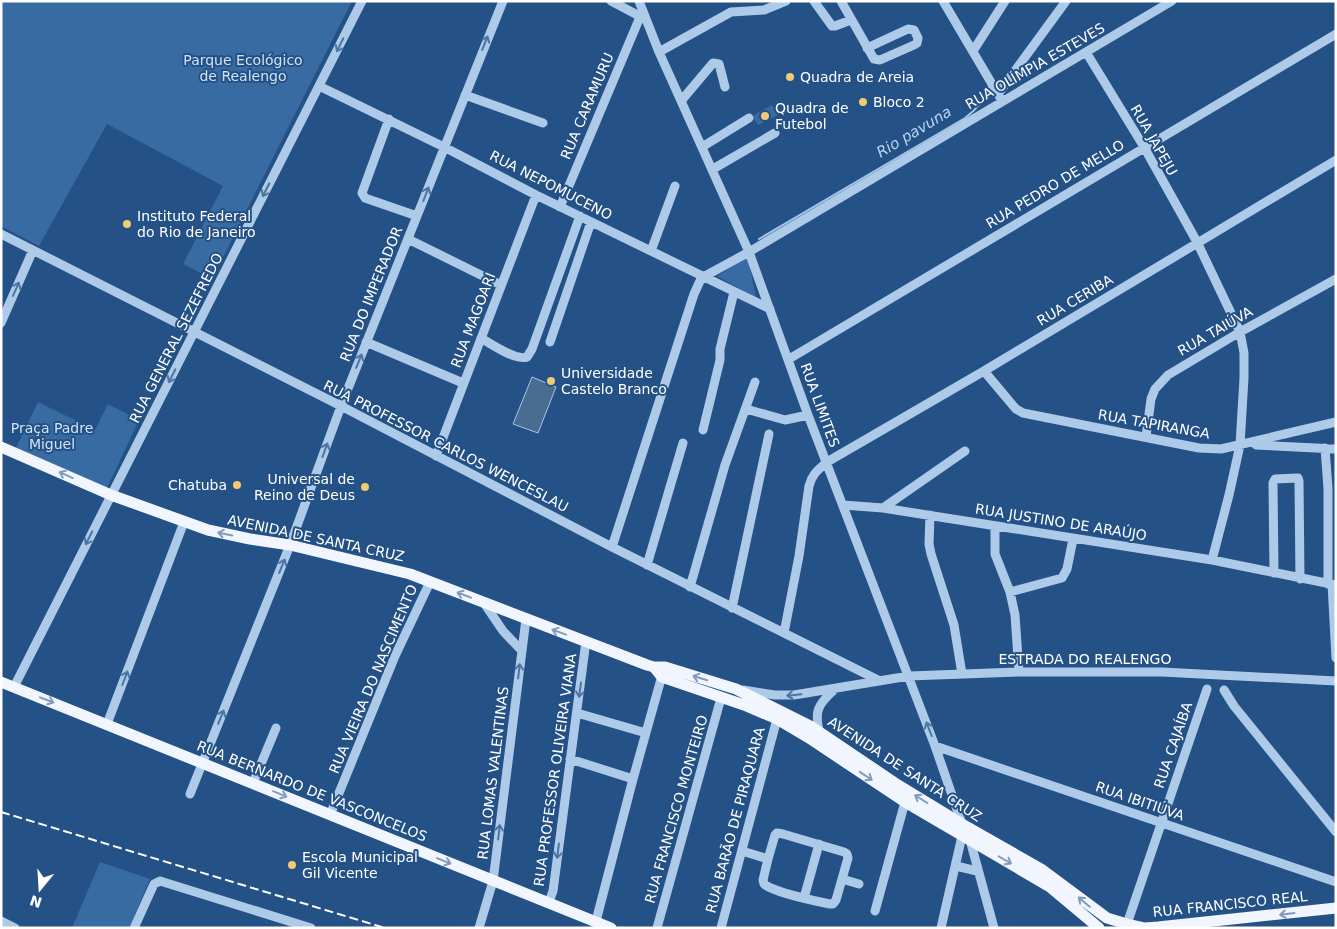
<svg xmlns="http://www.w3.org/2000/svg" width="1337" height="929" font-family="'DejaVu Sans',sans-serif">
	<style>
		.green { fill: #386ba2 }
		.water { fill: #4b6c91; stroke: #a2c5e9 }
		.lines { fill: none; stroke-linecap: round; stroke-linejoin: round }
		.stream { stroke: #a2c5e9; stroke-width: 2 }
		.minor { stroke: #aecae9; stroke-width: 9 }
		.major { stroke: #f1f6fe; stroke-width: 11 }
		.rail { stroke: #fff; stroke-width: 2; stroke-dasharray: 9 4; stroke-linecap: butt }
		.oneway { stroke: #4d75a4 }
		.oneway2 { stroke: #809bbc }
		.poi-dot { fill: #f3ca71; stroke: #245186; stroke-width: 2 }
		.labels { text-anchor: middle; stroke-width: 4; stroke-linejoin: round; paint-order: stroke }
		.park-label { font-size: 14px; fill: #d2e3f7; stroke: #245186 }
		.street-label { font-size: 14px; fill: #fff; stroke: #245186 }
		.poi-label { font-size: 14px; fill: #fff; stroke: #245186; text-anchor: start }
		.water-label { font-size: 15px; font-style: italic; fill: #b9d4f0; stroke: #245186 }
	</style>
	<rect width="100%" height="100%" fill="#245186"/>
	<!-- green -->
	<path class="green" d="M1,1h351l-140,278 -29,-15 40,-78 -116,-62 -68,122 -38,-20z
		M772,105l6,10 -20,10 -6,-9z
		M748,257l8,41 -39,-22z
		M38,402l57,28 13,-26 31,16 -32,68 -91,-40z
		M100,862l50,17 -21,49h-57z"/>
	<!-- water -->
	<path class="water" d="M532,377l24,10 -18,46 -25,-9z"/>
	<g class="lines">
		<!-- stream -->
		<path class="stream" d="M759,239l206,-121c12,-9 20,-18 24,-32"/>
		<!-- minor -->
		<path class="minor" d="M611,1l34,18
			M639,1l20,51 90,200 59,163 127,331 27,78
			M814,1l18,25h3l16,-6
			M841,1l33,58 6,1 34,-15 3,-2 1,-5 -4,-8 -6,-1 -41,19
			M943,1l59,100
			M973,51l32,-50
			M659,52l72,-40 33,-2 22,-9
			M1086,52l58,95 53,95 43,90 4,21v25l-4,67 -11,50 -17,65
			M319,86l125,61 92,48 234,114
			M998,94l68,-93
			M465,95l78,28
			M681,101l32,-38 6,1 6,23
			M389,119l-27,74 3,5 52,18
			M702,147l47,-29
			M713,169l62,-36
			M560,207l80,-190
			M1,234l340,172 271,141 268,134
			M408,239l93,46
			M651,251l24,-65
			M1,323l32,-73
			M481,338c10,6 35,23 46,19l5,-8 48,-133
			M366,342l97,41
			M550,342l41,-120
			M789,359l547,-325
			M984,371l32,38 7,4 176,35 22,1 115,-27
			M746,409l39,11 23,-5
			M703,430l17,-70v-11l14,-57
			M1146,437l5,-38 4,-10 13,-14 72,-43 96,-53
			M1256,445l80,4
			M1325,448l3,41v95
			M436,456l100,-261
			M843,505l40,3 329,52 124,25
			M883,508l82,-57
			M930,515l-1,29 2,10 23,71 8,49
			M995,526v28l15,38 5,23 4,57
			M612,547l82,-253 6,-13 5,-5 44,-24 423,-251
			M647,565l36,-122
			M1274,573l-1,-90 2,-4 23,-1 1,3 1,98
			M1332,584l4,74
			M690,587l35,-122 30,-83
			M1010,592l52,-14 5,-9 6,-30
			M484,603l19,28 19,20
			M732,608l37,-174
			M784,633l15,-77 10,-70c3,-12 9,-16 18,-24l157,-91 352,-211
			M14,687l348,-686
			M743,690l32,5h19l115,-19 110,-4h143l174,9
			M1224,690l10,16 102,126
			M577,713l69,20
			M107,724l77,-202
			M820,735c-6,-23 -3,-30 14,-45
			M935,746l401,136
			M570,759l63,20
			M253,783l23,-55
			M190,794l100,-249 51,-139 162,-405
			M330,815l65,-159 35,-74
			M970,840l24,88
			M742,851l26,8 7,-24 2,-2 6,1 61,18 3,2 1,4 -6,21 17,5
			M768,859l-5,21 1,4c10,8 51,17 66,20h3l3,-4 6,-21
			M956,866l21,5
			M804,898l15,-54
			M549,902l4,-11 33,-250
			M875,911l30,-109
			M1,921l14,7
			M596,921l37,-142 30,-107
			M1127,924l80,-235
			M134,928l20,-44 6,-3 151,47
			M479,928l14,-47 33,-262
			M657,928l64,-230
			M721,928l56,-209
			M941,928l21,-92"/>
		<!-- major -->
		<path class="major" d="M1,447l110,48 97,35 42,9 40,6 120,29 237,91 7,2h11l71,22 76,38 86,58 64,39 79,45 66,49 20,6 18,4 13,-1 178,-19
			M654,667l8,10 82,28 33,14 32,19 96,64 145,85 49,41
			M1,682l610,246"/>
		<!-- rail -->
		<path class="rail" d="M1,812l384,116"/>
	</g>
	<!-- one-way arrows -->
	<defs><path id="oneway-shaft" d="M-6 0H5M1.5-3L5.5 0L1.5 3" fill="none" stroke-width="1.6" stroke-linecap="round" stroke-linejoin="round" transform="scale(1.25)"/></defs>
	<g class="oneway">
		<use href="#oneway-shaft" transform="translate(485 43) rotate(-68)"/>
		<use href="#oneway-shaft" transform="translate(340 45) rotate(116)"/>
		<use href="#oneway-shaft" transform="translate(266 190) rotate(117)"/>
		<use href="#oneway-shaft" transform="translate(426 194) rotate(-69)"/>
		<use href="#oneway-shaft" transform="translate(16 289) rotate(-66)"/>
		<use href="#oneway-shaft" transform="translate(359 361) rotate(-68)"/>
		<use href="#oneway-shaft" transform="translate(172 376) rotate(117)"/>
		<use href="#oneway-shaft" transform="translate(325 450) rotate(-70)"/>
		<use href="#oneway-shaft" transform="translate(89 538) rotate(117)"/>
		<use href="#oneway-shaft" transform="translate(282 566) rotate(-68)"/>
		<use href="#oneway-shaft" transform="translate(519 671) rotate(-83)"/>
		<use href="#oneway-shaft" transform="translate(125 678) rotate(-69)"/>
		<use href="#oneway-shaft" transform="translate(580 690) rotate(98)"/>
		<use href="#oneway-shaft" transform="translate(794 695) rotate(174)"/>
		<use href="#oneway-shaft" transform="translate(221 717) rotate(-68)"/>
		<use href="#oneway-shaft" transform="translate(929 729) rotate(-111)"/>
		<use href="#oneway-shaft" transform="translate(499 832) rotate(-83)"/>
		<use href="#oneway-shaft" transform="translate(558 851) rotate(97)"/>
	</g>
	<g class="oneway2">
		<use href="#oneway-shaft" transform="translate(66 475) rotate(-156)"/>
		<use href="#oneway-shaft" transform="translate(225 534) rotate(-168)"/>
		<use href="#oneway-shaft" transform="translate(464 595) rotate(-159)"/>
		<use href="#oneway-shaft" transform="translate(559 632) rotate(-160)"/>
		<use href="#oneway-shaft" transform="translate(700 678) rotate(-163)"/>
		<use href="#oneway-shaft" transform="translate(47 700) rotate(21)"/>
		<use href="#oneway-shaft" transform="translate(866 776) rotate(34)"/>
		<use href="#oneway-shaft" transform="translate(280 794) rotate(23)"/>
		<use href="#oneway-shaft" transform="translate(921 799) rotate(-148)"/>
		<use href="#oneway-shaft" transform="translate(1005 860) rotate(30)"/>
		<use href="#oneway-shaft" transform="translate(444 861) rotate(22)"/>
		<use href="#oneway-shaft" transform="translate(1084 902) rotate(-140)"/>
		<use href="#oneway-shaft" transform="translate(1287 914) rotate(173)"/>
	</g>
	<!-- markers -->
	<g class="poi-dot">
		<circle cx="790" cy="77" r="5"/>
		<circle cx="863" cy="102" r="5"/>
		<circle cx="765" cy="116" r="5"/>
		<circle cx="127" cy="224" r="5"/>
		<circle cx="551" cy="381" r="5"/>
		<circle cx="237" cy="485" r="5"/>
		<circle cx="365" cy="487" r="5"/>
		<circle cx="292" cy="865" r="5"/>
	</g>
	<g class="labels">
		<!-- park labels -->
		<g class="park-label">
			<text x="243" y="65">Parque Ecológico<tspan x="243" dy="16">de Realengo</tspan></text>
			<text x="52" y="433">Praça Padre<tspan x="52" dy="16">Miguel</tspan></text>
		</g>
		<!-- street labels -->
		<g class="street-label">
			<text transform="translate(1035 66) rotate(-30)" y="5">RUA OLÍMPIA ESTEVES</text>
			<text transform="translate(587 106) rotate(-67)" y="5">RUA CARAMURU</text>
			<text transform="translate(1154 140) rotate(60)" y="5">RUA JAPEJU</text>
			<text transform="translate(1055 184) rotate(-31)" y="5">RUA PEDRO DE MELLO</text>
			<text transform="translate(551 185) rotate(27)" y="5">RUA NEPOMUCENO</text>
			<text transform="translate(371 294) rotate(-68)" y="5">RUA DO IMPERADOR</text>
			<text transform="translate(1075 300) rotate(-31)" y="5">RUA CERIBA</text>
			<text transform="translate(473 320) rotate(-69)" y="5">RUA MAGOARI</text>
			<text transform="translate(1215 331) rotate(-30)" y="5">RUA TAIÚVA</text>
			<text transform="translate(176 338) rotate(-63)" y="5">RUA GENERAL SEZEFREDO</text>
			<text transform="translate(820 405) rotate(70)" y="5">RUA LIMITES</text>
			<text transform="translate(1154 424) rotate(10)" y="5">RUA TAPIRANGA</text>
			<text transform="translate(446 446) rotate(27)" y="5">RUA PROFESSOR CARLOS WENCESLAU</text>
			<text transform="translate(1061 522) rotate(9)" y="5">RUA JUSTINO DE ARAÚJO</text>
			<text transform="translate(316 538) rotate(12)" y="5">AVENIDA DE SANTA CRUZ</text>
			<text x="1085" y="664">ESTRADA DO REALENGO</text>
			<text transform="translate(373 679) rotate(-67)" y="5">RUA VIEIRA DO NASCIMENTO</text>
			<text transform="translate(1173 745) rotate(-71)" y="5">RUA CAJAÍBA</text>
			<text transform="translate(905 769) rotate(33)" y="5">AVENIDA DE SANTA CRUZ</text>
			<text transform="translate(555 770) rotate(-82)" y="5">RUA PROFESSOR OLIVEIRA VIANA</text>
			<text transform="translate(493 773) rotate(-83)" y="5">RUA LOMAS VALENTINAS</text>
			<text transform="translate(312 791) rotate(22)" y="5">RUA BERNARDO DE VASCONCELOS</text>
			<text transform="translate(1140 801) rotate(19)" y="5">RUA IBITIÚVA</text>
			<text transform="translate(676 809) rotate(-74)" y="5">RUA FRANCISCO MONTEIRO</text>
			<text transform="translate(735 820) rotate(-75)" y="5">RUA BARÃO DE PIRAQUARA</text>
			<text transform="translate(1230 904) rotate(-6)" y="5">RUA FRANCISCO REAL</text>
		</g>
		<!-- poi labels -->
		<g class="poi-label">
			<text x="800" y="82">Quadra de Areia</text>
			<text x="873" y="107">Bloco 2</text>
			<text x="775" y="113">Quadra de<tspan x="775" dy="16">Futebol</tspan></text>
			<text x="137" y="221">Instituto Federal<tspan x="137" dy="16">do Rio de Janeiro</tspan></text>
			<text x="561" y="378">Universidade<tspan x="561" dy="16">Castelo Branco</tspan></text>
			<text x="355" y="484" text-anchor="end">Universal de<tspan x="355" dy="16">Reino de Deus</tspan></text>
			<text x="227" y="490" text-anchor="end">Chatuba</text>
			<text x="302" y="862">Escola Municipal<tspan x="302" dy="16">Gil Vicente</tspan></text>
		</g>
		<!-- water labels -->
		<g class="water-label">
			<text transform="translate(914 132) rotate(-31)" y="5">Rio pavuna</text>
		</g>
	</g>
	<!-- border -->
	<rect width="1337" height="929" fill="none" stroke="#ffffff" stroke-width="5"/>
	<!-- north arrow -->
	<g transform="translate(40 889) rotate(198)" stroke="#245186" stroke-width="4" paint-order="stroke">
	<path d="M0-4L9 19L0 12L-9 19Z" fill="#ffffff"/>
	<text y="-8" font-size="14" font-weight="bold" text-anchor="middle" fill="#ffffff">N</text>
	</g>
</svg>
